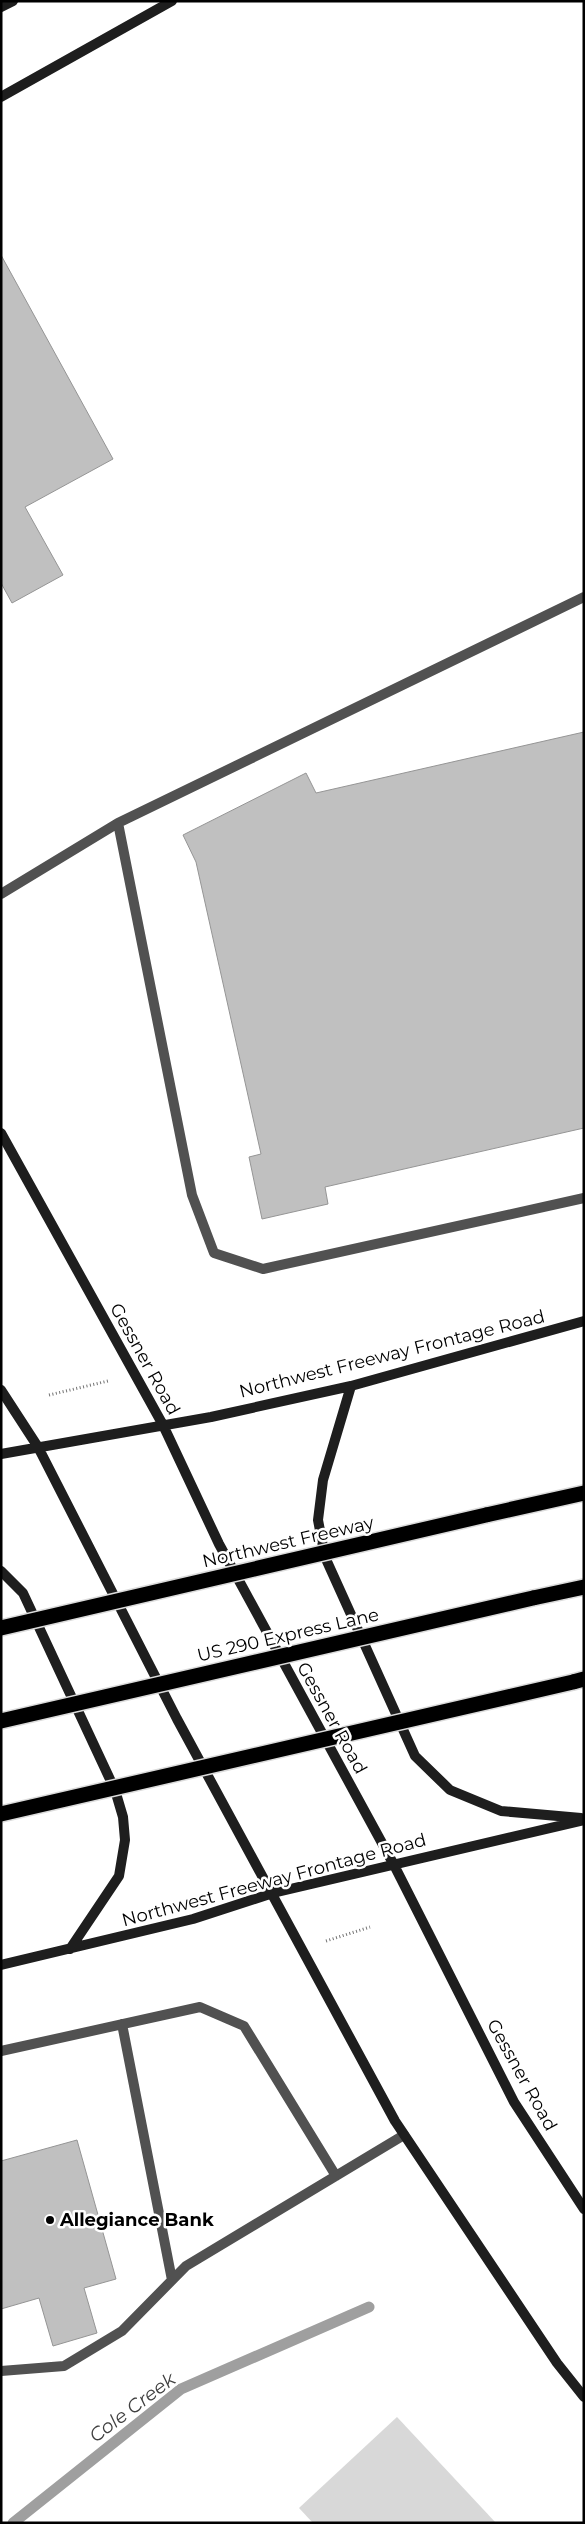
<svg xmlns="http://www.w3.org/2000/svg" width="585" height="2524" font-family="Montserrat,sans-serif">
	<style>
		.green { fill: #d8d8d8 }
		.lines { fill: none; stroke-linecap: round; stroke-linejoin: round }
		.stream { stroke: #9f9f9f; stroke-width: 11 }
		.building { fill: #c0c0c0; stroke: #959595 }
		.highway-casing { stroke: #dbdbdb; stroke-width: 18 }
		.path { stroke: #737373; stroke-width: 3; stroke-dasharray: 1 2.5; stroke-linecap: butt }
		.lane { stroke: #515151; stroke-width: 10 }
		.secondary { stroke: #1e1e1e; stroke-width: 10 }
		.highway { stroke: #000; stroke-width: 15 }
		.highway-bridge-casing { stroke: #dbdbdb; stroke-width: 18; stroke-linecap: butt }
		.highway-bridge { stroke: #000; stroke-width: 15 }
		.poi-dot { fill: #000; stroke: #fff; stroke-width: 2 }
		.labels { text-anchor: middle; stroke-width: 5; stroke-linejoin: round; paint-order: stroke }
		.street-label { font-size: 18px; fill: #000; stroke: #fff }
		.poi-label { font-size: 18px; font-weight: bold; fill: #000; stroke: #fff; text-anchor: start }
		.water-label { font-size: 19px; font-style: italic; fill: #404040; stroke: #fff }
	</style>
	<rect width="100%" height="100%" fill="#fff"/>
	<!-- green -->
	<path class="green" d="M397,2417l99,106h-183l-14,-15z"/>
	<g class="lines">
		<!-- stream -->
		<path class="stream" d="M13,2523l168,-134 188,-82"/>
	</g>
	<!-- building -->
	<path class="building" d="M1,255l112,204 -88,48 38,68 -51,28 -11,-20z
		M584,732v396l-259,59 3,17 -66,15 -13,-62 12,-3 -65,-292 -13,-27 123,-62 10,20z
		M77,2140l39,139 -32,9 13,45 -44,13 -14,-48 -38,11v-148z"/>
	<g class="lines">
		<defs>
			<path id="highway" d="M486,1515l98,-22
				M533,1598l51,-11
				M573,1682l11,-3"/>
		</defs>
		<!-- highway casing -->
		<use href="#highway" class="highway-casing"/>
		<!-- path -->
		<path class="path" d="M49,1395l59,-14
			M326,1941l44,-14"/>
		<!-- lane -->
		<path class="lane" d="M584,597l-466,226 74,372 22,58 49,16 321,-71
			M1,894l117,-71
			M122,2024l50,256
			M1,2051l199,-44 44,19 92,150
			M1,2371l63,-5 58,-35 64,-65 218,-131"/>
		<!-- secondary -->
		<path class="secondary" d="M1,7l12,-6
			M1,97l171,-96
			M1,1133l162,292 56,119 175,321 120,237 70,107
			M351,1386l-28,94 -5,40 7,37 90,199 35,34 51,21 80,7
			M1,1390l37,57 139,272 218,402 162,242 27,34
			M1,1454l210,-37 140,-31 233,-65
			M1,1571l22,22 92,197 8,27 2,23 -6,36 -49,73
			M1,1965l192,-46 80,-26 311,-73"/>
		<!-- highway -->
		<use href="#highway" class="highway"/>
		<defs>
			<path id="highway-bridge" d="M1,1628l485,-113
				M1,1721l532,-123
				M1,1814l572,-132"/>
		</defs>
		<!-- highway-bridge casing -->
		<use href="#highway-bridge" class="highway-bridge-casing"/>
		<!-- highway-bridge -->
		<use href="#highway-bridge" class="highway-bridge"/>
	</g>
	<!-- markers -->
	<circle class="poi-dot" cx="50" cy="2220" r="5"/>
	<g class="labels">
		<!-- street labels -->
		<g class="street-label">
			<text transform="translate(392 1354) rotate(-14)" y="6">Northwest Freeway Frontage Road</text>
			<text transform="translate(145 1359) rotate(61)" y="6">Gessner Road</text>
			<text transform="translate(288 1542) rotate(-13)" y="6">Northwest Freeway</text>
			<text transform="translate(288 1635) rotate(-13)" y="6">US 290 Express Lane</text>
			<text transform="translate(332 1718) rotate(61)" y="6">Gessner Road</text>
			<text transform="translate(274 1880) rotate(-15)" y="6">Northwest Freeway Frontage Road</text>
			<text transform="translate(522 2075) rotate(61)" y="6">Gessner Road</text>
		</g>
		<!-- poi labels -->
		<g class="poi-label">
			<text x="60" y="2226">Allegiance Bank</text>
		</g>
		<!-- water labels -->
		<g class="water-label">
			<text transform="translate(132 2407) rotate(-37)" y="7">Cole Creek</text>
		</g>
	</g>
	<!-- border -->
	<rect width="585" height="2524" fill="none" stroke="#000000" stroke-width="5"/>
</svg>
